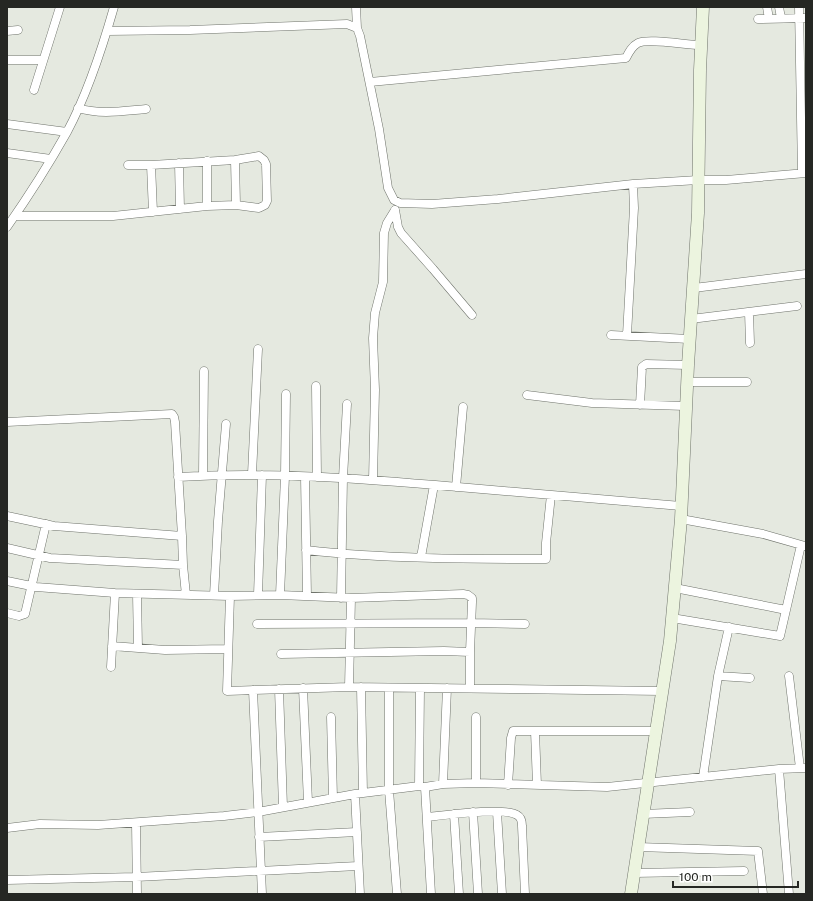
<svg xmlns="http://www.w3.org/2000/svg" width="813" height="901" font-family="'Public Sans',sans-serif">
	<style>
		.lines { fill: none; stroke-linecap: round; stroke-linejoin: round }
		.street-casing { stroke: #6f736b; stroke-width: 9 }
		.secondary-casing { stroke: #6f736b; stroke-width: 13 }
		.street { stroke: #fff; stroke-width: 8 }
		.secondary { stroke: #ecf4df; stroke-width: 12 }
	</style>
	<rect width="100%" height="100%" fill="#e5e9e0"/>
	<g class="lines">
		<defs>
			<path id="street" d="M356,7l1,21
				M767,7l2,12
				M779,7l2,11
				M799,7l3,166
				M758,19l48,-1
				M7,31l11,-1
				M107,31l83,-1 157,-6 10,4 3,8 19,93 9,59 6,12 6,3 32,1 66,-5 135,-15 65,-4h28l80,-7
				M7,60h36
				M370,82l256,-24c3,-6 6,-12 12,-15 10,-5 49,2 63,2
				M34,90l26,-83
				M78,108c22,7 45,3 68,1
				M7,124l60,8
				M7,153l44,6
				M235,160l1,45
				M179,163l1,46
				M151,165l2,47
				M207,206v-45
				M395,210l3,17 3,6 32,36 39,46
				M15,216h98l94,-10 29,-1 23,3 6,-3 2,-4 -1,-37 -2,-4 -5,-4 -24,4 -84,5h-23
				M7,227c21,-30 42,-63 60,-95 21,-39 35,-83 47,-125
				M694,288l112,-14
				M749,312l1,31
				M691,319l106,-13
				M611,335l78,4
				M627,335l7,-127 -1,-24
				M688,382h59
				M316,386l1,91
				M527,395l65,8 93,3
				M640,405l2,-38 4,-3 42,1
				M7,422l165,-8 2,3 1,5 7,114 1,29 3,30
				M252,474l6,-125
				M203,475l1,-104
				M178,477c93,-6 187,2 280,10 74,6 148,12 223,19
				M305,477l2,119
				M373,480l2,-90 -2,-52 2,-25 8,-31 1,-49 3,-10 8,-13
				M456,487l7,-80
				M7,516l47,10 128,10
				M681,519l82,15 42,12
				M7,548l43,10 133,7
				M306,550c79,9 160,9 240,9v-16l5,-48
				M421,557l13,-72
				M7,581l29,6 79,6 115,3 50,-1 71,3 112,-4 5,1 4,3v4l-2,50v36
				M675,588l111,22
				M137,594l1,54
				M214,595l4,-74 8,-97
				M258,595l4,-120
				M280,595l5,-119 1,-82
				M230,596l-3,95 122,-4 313,4
				M341,598l2,-120 4,-74
				M7,613l12,3 6,-2 21,-90
				M672,618l108,18 21,-91
				M257,624l214,-1 54,1
				M112,646l53,4 63,-1
				M281,654l163,-3 26,1
				M111,667l4,-74
				M718,676l32,2
				M789,676l11,92
				M349,687l2,-89
				M361,687l2,106
				M303,688l5,114
				M389,688v102l8,104
				M279,689l4,118
				M253,690l9,204
				M331,717l2,81
				M535,731l2,54
				M779,769l10,125
				M703,777l15,-101 11,-49
				M476,783v-66
				M443,784l4,-96
				M508,785l3,-47 2,-7h143
				M419,786l1,-98
				M425,787l6,107
				M355,794l5,100
				M473,812l5,82
				M497,812l5,82
				M454,814l5,80
				M643,814l47,-2
				M428,817c16,-2 77,-10 89,-2 4,2 5,7 5,11l3,68
				M136,823l1,71
				M7,828l33,-4 58,1 126,-9 34,-4 97,-18 64,-8 6,1 18,-3 33,-1 131,4 172,-18 27,-1
				M259,837l98,-5
				M638,847l120,4 5,43
				M634,873l110,-2
				M7,880l129,-3 222,-11"/>
			<path id="secondary" d="M631,894l39,-253 11,-122 7,-154 10,-152 2,-143 3,-63"/>
		</defs>
		<!-- street casing -->
		<use href="#street" class="street-casing"/>
		<!-- secondary casing -->
		<use href="#secondary" class="secondary-casing"/>
		<!-- street -->
		<use href="#street" class="street"/>
		<!-- secondary -->
		<use href="#secondary" class="secondary"/>
	</g>
	<!-- border -->
	<rect width="813" height="901" fill="none" stroke="#252723" stroke-width="16"/>
	<!-- scale -->
	<path d="M673 881v6h125v-6" fill="none" stroke="#252723" stroke-width="2"/>
	<text x="679" y="881" font-size="12" fill="#252723" stroke="#ffffff" stroke-width="3" paint-order="stroke">100 m</text>
</svg>
